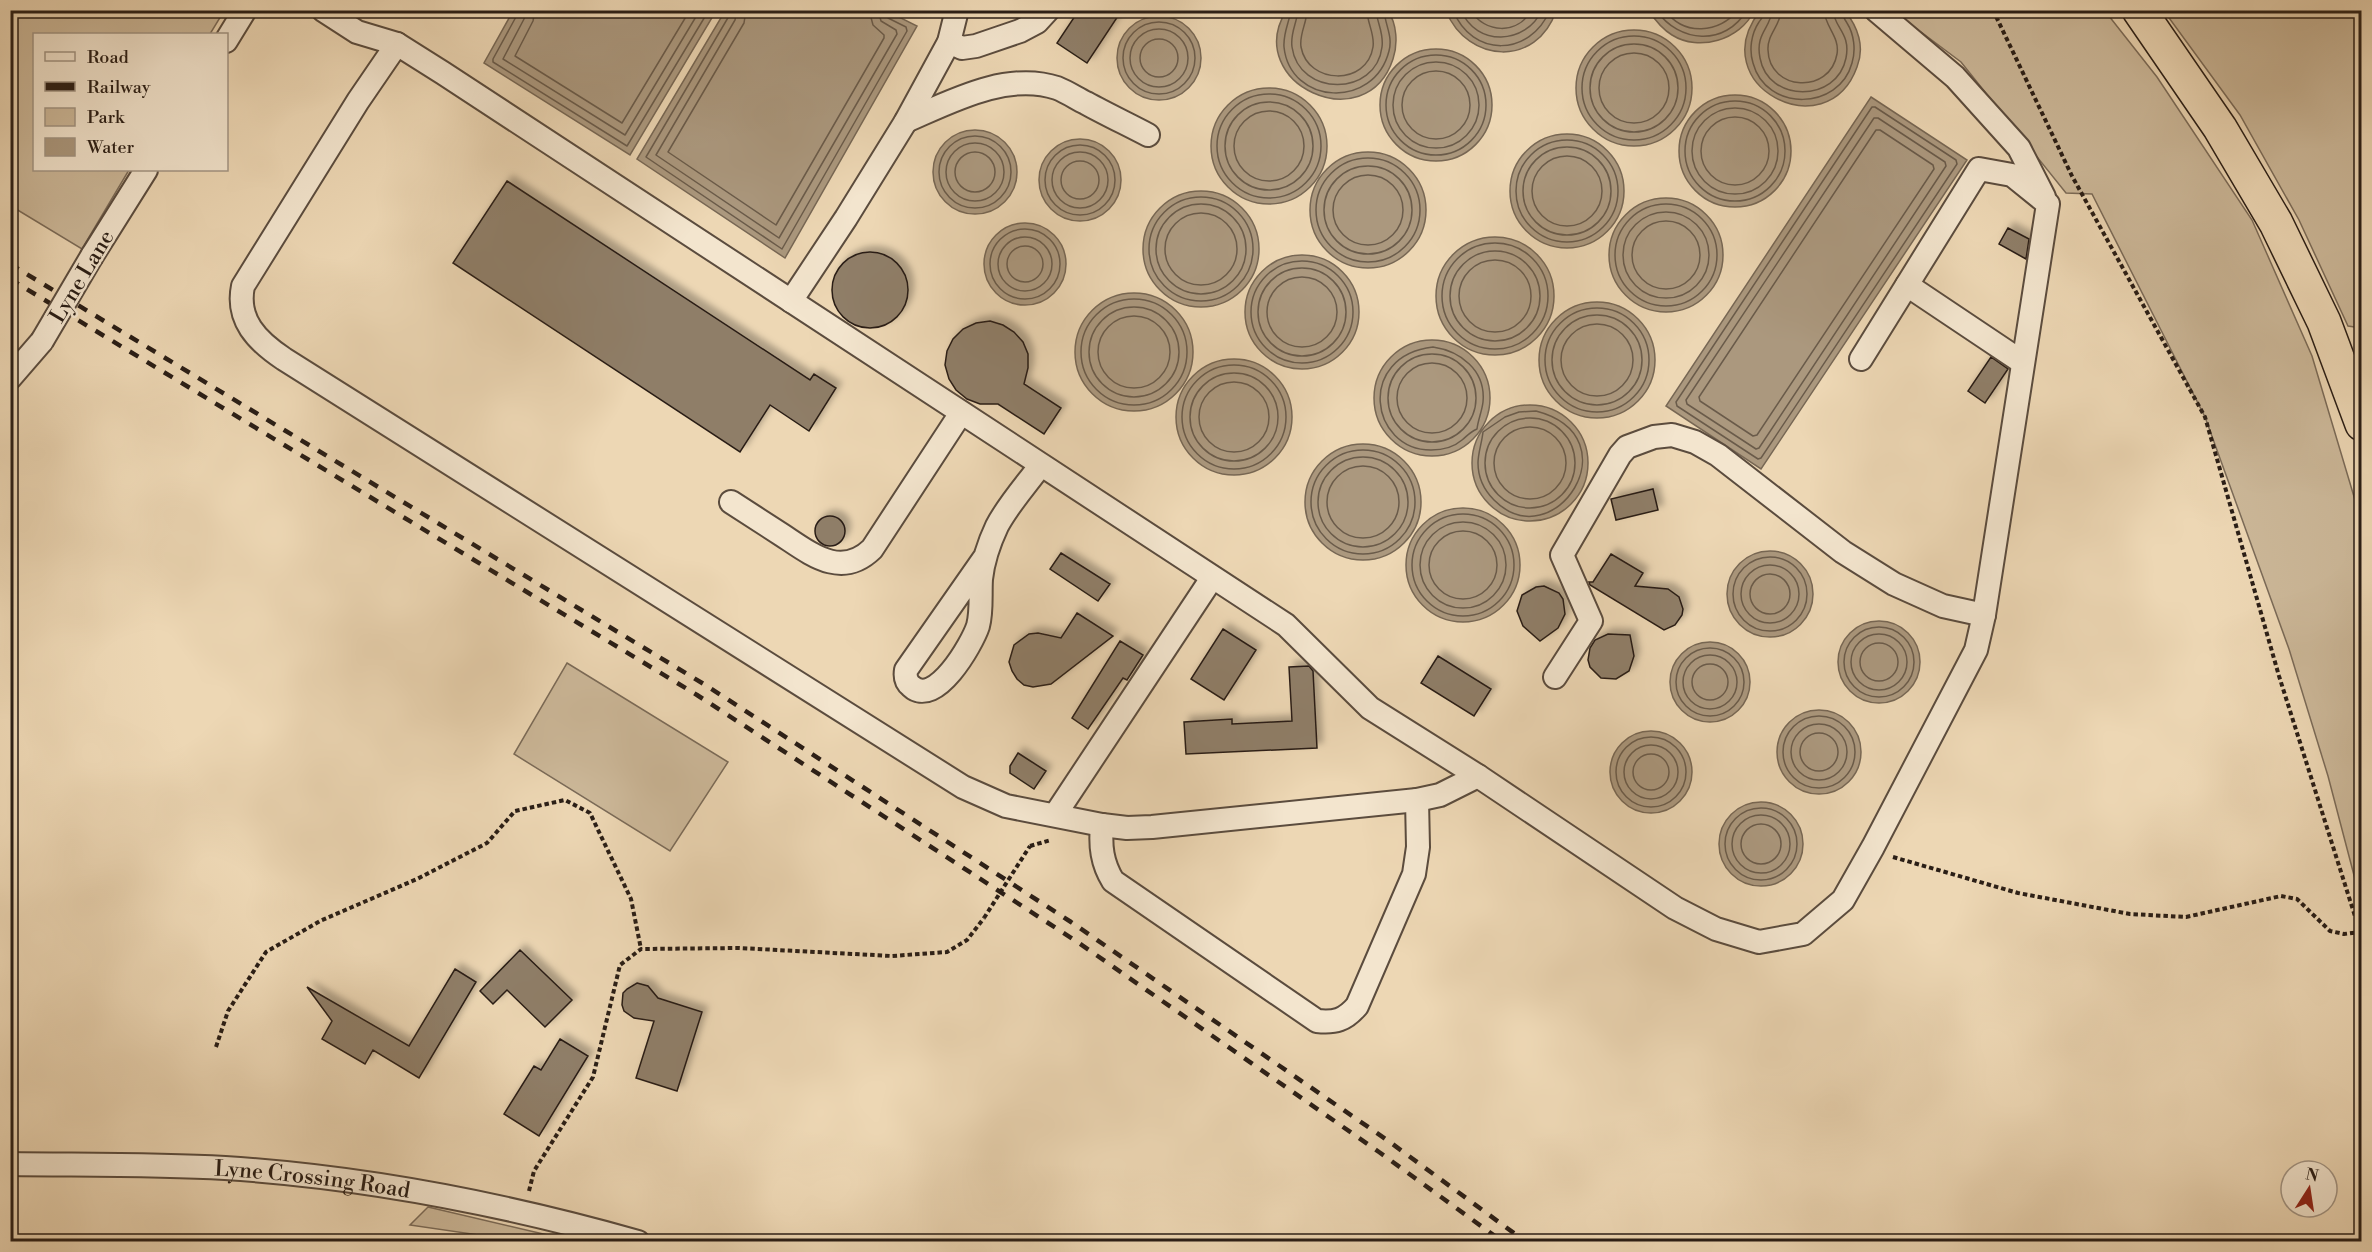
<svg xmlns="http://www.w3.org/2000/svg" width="2372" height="1252" font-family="'Libre Bodoni',serif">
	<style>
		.green { fill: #ccb899; stroke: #7b6b58; stroke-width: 1.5 }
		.water { fill: #ab987e; stroke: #776754; stroke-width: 1.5 }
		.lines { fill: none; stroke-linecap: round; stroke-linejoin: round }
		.shore { stroke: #6a5b4a; stroke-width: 1.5 }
		.building { fill: #8f7e68; stroke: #2a1e16; stroke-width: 1.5; filter: url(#shadow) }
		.minor-casing { stroke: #5b4c3e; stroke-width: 26 }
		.highway-casing { stroke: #2a1e16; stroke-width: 36 }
		.path { stroke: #2a1e16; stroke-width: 4; stroke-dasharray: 4.5 3; stroke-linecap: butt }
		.minor { stroke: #f3e5ce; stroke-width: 22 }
		.highway { stroke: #edd7b4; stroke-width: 33 }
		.rail { stroke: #2a1e16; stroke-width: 4.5; stroke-dasharray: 10 10; stroke-linecap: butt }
		.minor-bridge-casing { stroke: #5b4c3e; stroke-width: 26; stroke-linecap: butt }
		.path-bridge { stroke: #2a1e16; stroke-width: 4; stroke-dasharray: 4.5 3; stroke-linecap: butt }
		.minor-bridge { stroke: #f3e5ce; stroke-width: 22 }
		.labels { text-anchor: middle; stroke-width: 5; stroke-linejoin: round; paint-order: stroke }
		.street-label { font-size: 22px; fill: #2a1e16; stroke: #f3e5ce }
	</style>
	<defs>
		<filter id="shadow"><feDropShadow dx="5.5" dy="-5.5" stdDeviation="3" flood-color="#0004"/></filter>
	</defs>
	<rect width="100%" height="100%" fill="#edd7b4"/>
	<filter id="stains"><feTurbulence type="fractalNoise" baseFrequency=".00333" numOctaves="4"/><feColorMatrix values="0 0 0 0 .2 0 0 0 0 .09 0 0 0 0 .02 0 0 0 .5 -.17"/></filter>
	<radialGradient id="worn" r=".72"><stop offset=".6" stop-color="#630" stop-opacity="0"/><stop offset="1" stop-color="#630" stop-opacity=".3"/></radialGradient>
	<!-- green -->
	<path class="green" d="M10,11h214l-14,23h-176v136h95l-47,79 -71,-43z
		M1893,11h212l52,66 95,143 60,136 46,154 3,15v377l-33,-126 -39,-127 -84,-232 -113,-223 -26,-1 -105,-131z
		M2164,11h195l3,17 -1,300 -13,-2 -49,-106 -59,-105z
		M567,663l161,99 -58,89 -156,-97z
		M428,1207l128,30 6,4h-70l1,-4 -83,-12z"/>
	<!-- water -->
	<path class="water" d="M513,11v-1l203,1 -86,144 -146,-92z
		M725,11h162l30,15 -132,232 -148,-99z
		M1286,11h102c9,13 10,33 5,48 -27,82 -151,24 -107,-48z
		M1446,11h110c-19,56 -88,53 -110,0z
		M1649,11h105c-14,29 -55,41 -82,24 -10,-6 -17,-15 -23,-24z
		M1760,11h85c13,16 20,36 12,56 -30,83 -155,18 -97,-56z
		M1117 58a42 42 0 1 1 84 0a42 42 0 1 1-84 0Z
		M1576 88a58 58 0 1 1 116 0a58 58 0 1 1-116 0Z
		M1380 105a56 56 0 1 1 112 0a56 56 0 1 1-112 0Z
		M1211 146a58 58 0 1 1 116 0a58 58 0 1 1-116 0Z
		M1679 151a56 56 0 1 1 112 0a56 56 0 1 1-112 0Z
		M1871,97l96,63 -206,309 -95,-63z
		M933 172a42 42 0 1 1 84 0a42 42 0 1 1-84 0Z
		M1510 191a57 57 0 1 1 114 0a57 57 0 1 1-114 0Z
		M1039 180a41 41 0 1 1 82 0a41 41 0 1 1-82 0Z
		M1310 210a58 58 0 1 1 116 0a58 58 0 1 1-116 0Z
		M1143 249a58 58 0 1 1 116 0a58 58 0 1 1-116 0Z
		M1609 255a57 57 0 1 1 114 0a57 57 0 1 1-114 0Z
		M984 264a41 41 0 1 1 82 0a41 41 0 1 1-82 0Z
		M1436 296a59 59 0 1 1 118 0a59 59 0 1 1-118 0Z
		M1245 312a57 57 0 1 1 114 0a57 57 0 1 1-114 0Z
		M1075 352a59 59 0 1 1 118 0a59 59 0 1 1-118 0Z
		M1539 360a58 58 0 1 1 116 0a58 58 0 1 1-116 0Z
		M1374 398a58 58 0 1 1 116 0a58 58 0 1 1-116 0Z
		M1176 417a58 58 0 1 1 116 0a58 58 0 1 1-116 0Z
		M1472 463a58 58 0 1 1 116 0a58 58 0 1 1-116 0Z
		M1305 502a58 58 0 1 1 116 0a58 58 0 1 1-116 0Z
		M1406 565a57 57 0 1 1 114 0a57 57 0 1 1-114 0Z
		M1727 594a43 43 0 1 1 86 0a43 43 0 1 1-86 0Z
		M1838 662a41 41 0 1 1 82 0a41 41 0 1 1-82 0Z
		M1670 682a40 40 0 1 1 80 0a40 40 0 1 1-80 0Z
		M1777 752a42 42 0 1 1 84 0a42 42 0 1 1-84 0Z
		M1610 772a41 41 0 1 1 82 0a41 41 0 1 1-82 0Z
		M1719 844a42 42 0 1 1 84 0a42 42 0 1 1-84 0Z"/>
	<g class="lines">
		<!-- shore -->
		<path class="shore" d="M518,10l-1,5 -24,44v3l134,84 82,-136
			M526,10l-2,9 -21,40 122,76 75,-125
			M535,10l-2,11 -18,35 107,67 68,-113
			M730,10l-1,6 -83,141 136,92 125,-218 -1,-4 -18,-9 -2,-8
			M737,10l-2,10 -79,135 123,83 118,-204 -1,-4 -15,-9 -3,-11
			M746,10l-2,13 -76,129 108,73 108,-187v-3l-11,-10 -4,-15
			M1291,10c-2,13 -8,23 -7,37 6,58 90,63 105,4 4,-15 -4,-26 -5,-41
			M1298,10c-1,13 -8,23 -6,37 7,50 84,50 90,0 2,-14 -5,-24 -6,-37
			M1307,10c0,13 -8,24 -6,37 7,38 66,39 72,0 2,-13 -6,-24 -6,-37
			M1453,10c19,48 77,47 97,0
			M1461,10c15,37 65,35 81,0
			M1470,10c16,24 47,25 62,0
			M1656,10c23,33 69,37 91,0
			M1665,10c19,27 54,23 73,0
			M1764,10c0,6 -2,8 -5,12 -8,12 -10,28 -6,41 13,49 86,48 99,0 4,-13 2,-29 -5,-40 -3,-5 -5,-7 -6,-13
			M1772,10c-1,18 -17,23 -12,48 8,45 77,45 86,0 5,-25 -12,-30 -13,-48
			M1781,10c0,15 -14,24 -13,40 1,41 62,45 69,4 3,-17 -12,-27 -13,-44
			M1123 58a36 36 0 1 1 72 0a36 36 0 1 1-72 0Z
			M1130 58a29 29 0 1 1 58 0a29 29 0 1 1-58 0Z
			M1582 88a52 52 0 1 1 104 0a52 52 0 1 1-104 0Z
			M1140 58a19 19 0 1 1 38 0a19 19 0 1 1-38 0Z
			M1590 88a44 44 0 1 1 88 0a44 44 0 1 1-88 0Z
			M1599 88a35 35 0 1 1 70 0a35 35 0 1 1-70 0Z
			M1386 105a50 50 0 1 1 100 0a50 50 0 1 1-100 0Z
			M1393 105a43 43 0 1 1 86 0a43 43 0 1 1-86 0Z
			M1402 105a34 34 0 1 1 68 0a34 34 0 1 1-68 0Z
			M1217 146a52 52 0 1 1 104 0a52 52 0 1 1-104 0Z
			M1685 151a50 50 0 1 1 100 0a50 50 0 1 1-100 0Z
			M1225 146a44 44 0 1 1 88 0a44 44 0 1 1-88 0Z
			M1872,107h3l81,53 1,4 -196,294 -3,1 -81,-53 -1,-4z
			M1692 151a43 43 0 1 1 86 0a43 43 0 1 1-86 0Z
			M1234 146a35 35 0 1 1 70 0a35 35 0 1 1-70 0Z
			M1701 151a34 34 0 1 1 68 0a34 34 0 1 1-68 0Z
			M1874,118h4l67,44 1,4 -187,282 -3,1 -69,-45 -1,-4z
			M1876,130h4l53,35 1,4 -177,266 -4,1 -53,-35 -1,-4z
			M939 172a36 36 0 1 1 72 0a36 36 0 1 1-72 0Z
			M1516 191a51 51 0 1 1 102 0a51 51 0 1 1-102 0Z
			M946 172a29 29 0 1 1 58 0a29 29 0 1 1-58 0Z
			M1045 180a35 35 0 1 1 70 0a35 35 0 1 1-70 0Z
			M1523 191a44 44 0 1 1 88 0a44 44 0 1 1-88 0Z
			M1052 180a28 28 0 1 1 56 0a28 28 0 1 1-56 0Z
			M955 172a20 20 0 1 1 40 0a20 20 0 1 1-40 0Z
			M1532 191a35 35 0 1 1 70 0a35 35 0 1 1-70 0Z
			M1316 210a52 52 0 1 1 104 0a52 52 0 1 1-104 0Z
			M1061 180a19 19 0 1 1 38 0a19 19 0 1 1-38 0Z
			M1324 210a44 44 0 1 1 88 0a44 44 0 1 1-88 0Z
			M1333 210a35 35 0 1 1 70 0a35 35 0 1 1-70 0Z
			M1149 249a52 52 0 1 1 104 0a52 52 0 1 1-104 0Z
			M1156 249a45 45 0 1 1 90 0a45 45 0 1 1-90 0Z
			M1615 255a51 51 0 1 1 102 0a51 51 0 1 1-102 0Z
			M1623 255a43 43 0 1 1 86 0a43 43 0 1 1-86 0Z
			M1165 249a36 36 0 1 1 72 0a36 36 0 1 1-72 0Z
			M1632 255a34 34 0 1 1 68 0a34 34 0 1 1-68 0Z
			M990 264a35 35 0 1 1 70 0a35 35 0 1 1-70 0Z
			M998 264a27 27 0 1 1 54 0a27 27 0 1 1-54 0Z
			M1442 296a53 53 0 1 1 106 0a53 53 0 1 1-106 0Z
			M1007 264a18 18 0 1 1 36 0a18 18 0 1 1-36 0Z
			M1450 296a45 45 0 1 1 90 0a45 45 0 1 1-90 0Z
			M1459 296a36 36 0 1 1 72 0a36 36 0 1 1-72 0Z
			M1251 312a51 51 0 1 1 102 0a51 51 0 1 1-102 0Z
			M1258 312a44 44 0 1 1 88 0a44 44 0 1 1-88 0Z
			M1267 312a35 35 0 1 1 70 0a35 35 0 1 1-70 0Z
			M1081 352a53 53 0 1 1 106 0a53 53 0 1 1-106 0Z
			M1089 352a45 45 0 1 1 90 0a45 45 0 1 1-90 0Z
			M1545 360a52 52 0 1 1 104 0a52 52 0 1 1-104 0Z
			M1552 360a45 45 0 1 1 90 0a45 45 0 1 1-90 0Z
			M1098 352a36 36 0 1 1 72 0a36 36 0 1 1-72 0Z
			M1561 360a36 36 0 1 1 72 0a36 36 0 1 1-72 0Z
			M1433,347c27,4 53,23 50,55 -1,9 -5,18 -6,27 -7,3 -10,7 -15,11 -8,7 -20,10 -31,10 -61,0 -75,-94 2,-103z
			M1388 398a44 44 0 1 1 88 0a44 44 0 1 1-88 0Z
			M1397 398a35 35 0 1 1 70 0a35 35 0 1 1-70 0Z
			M1182 417a52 52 0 1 1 104 0a52 52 0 1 1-104 0Z
			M1190 417a44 44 0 1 1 88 0a44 44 0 1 1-88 0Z
			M1199 417a35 35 0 1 1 70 0a35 35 0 1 1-70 0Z
			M1536,411c99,26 18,149 -42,89 -9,-9 -16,-22 -16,-37 0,-10 4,-21 5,-31l22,-15 14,-5z
			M1485 463a45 45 0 1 1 90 0a45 45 0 1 1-90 0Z
			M1494 463a36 36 0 1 1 72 0a36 36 0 1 1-72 0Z
			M1311 502a52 52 0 1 1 104 0a52 52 0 1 1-104 0Z
			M1318 502a45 45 0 1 1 90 0a45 45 0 1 1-90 0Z
			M1327 502a36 36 0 1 1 72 0a36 36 0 1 1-72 0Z
			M1412 565a51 51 0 1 1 102 0a51 51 0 1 1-102 0Z
			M1420 565a43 43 0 1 1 86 0a43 43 0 1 1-86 0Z
			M1429 565a34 34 0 1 1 68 0a34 34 0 1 1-68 0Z
			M1733 594a37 37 0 1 1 74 0a37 37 0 1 1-74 0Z
			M1741 594a29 29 0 1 1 58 0a29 29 0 1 1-58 0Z
			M1750 594a20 20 0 1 1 40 0a20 20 0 1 1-40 0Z
			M1844 662a35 35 0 1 1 70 0a35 35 0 1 1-70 0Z
			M1851 662a28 28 0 1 1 56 0a28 28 0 1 1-56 0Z
			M1860 662a19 19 0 1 1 38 0a19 19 0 1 1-38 0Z
			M1676 682a34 34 0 1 1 68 0a34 34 0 1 1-68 0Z
			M1683 682a27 27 0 1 1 54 0a27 27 0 1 1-54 0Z
			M1692 682a18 18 0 1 1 36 0a18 18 0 1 1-36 0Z
			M1783 752a36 36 0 1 1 72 0a36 36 0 1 1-72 0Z
			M1791 752a28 28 0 1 1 56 0a28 28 0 1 1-56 0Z
			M1800 752a19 19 0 1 1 38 0a19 19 0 1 1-38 0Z
			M1616 772a35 35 0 1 1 70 0a35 35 0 1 1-70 0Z
			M1624 772a27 27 0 1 1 54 0a27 27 0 1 1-54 0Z
			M1633 772a18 18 0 1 1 36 0a18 18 0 1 1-36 0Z
			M1725 844a36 36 0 1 1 72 0a36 36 0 1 1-72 0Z
			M1732 844a29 29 0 1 1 58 0a29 29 0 1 1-58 0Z
			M1741 844a20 20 0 1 1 40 0a20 20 0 1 1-40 0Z"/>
	</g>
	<!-- building -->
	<path class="building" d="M1079,10h43l-35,53 -30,-20z
		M507,181l303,199 4,-6 22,14 -27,43 -39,-26 -30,47 -287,-189z
		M2008,228l21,11 -3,20 -27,-15z
		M832 290a38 38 0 1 1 76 0a38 38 0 1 1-76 0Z
		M990,321l13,4 11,7 9,10 5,12v14l-4,16 37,24 -17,26 -46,-30h-18l-13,-5 -11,-9 -7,-11 -4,-14 2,-14 6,-12 10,-10 13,-6z
		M1991,357l17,12 -23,34 -17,-12z
		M1653,489l5,21 -42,10 -5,-21z
		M815 531a15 15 0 1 1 30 0a15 15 0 1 1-30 0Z
		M1061,553l49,31 -12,17 -48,-32z
		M1611,554l32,19 -8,13 33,3 11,8 4,12 -1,6 -7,10 -11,5 -74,-45 -1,-3h4z
		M1544,586l15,7 4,6 2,15 -7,14 -18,13 -17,-15 -6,-15 5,-16 14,-8z
		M1077,613l36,23 -62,48 -18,3 -9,-2 -7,-6 -5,-8 -3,-9 5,-17 15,-11 9,-1 23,5z
		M1223,629l33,21 -32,50 -33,-21z
		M1608,634l22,1 4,21 -5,15 -13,8 -15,-1 -11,-11 -2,-7 2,-12 5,-8z
		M1120,641l23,14 -16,25 -4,-2 -35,51 -16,-11z
		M1438,656l53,33 -17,27 -53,-33z
		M1309,666l4,5 4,77 -131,6 -2,-32 48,-3v5l60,-3 -3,-54z
		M1018,753l28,18 -12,18 -24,-16v-7z
		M520,950l52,50 -27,27 -38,-37 -14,14 -13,-13z
		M455,969l21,13 -57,96 -46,-28 -8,14 -43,-25 10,-18 -25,-34 102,59z
		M637,983l11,3 10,12 44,14 -25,79 -41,-13 18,-57 -20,-3 -10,-7 -2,-6 1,-12 4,-4z
		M560,1039l28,17 -49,80 -35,-22 30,-48 7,4z"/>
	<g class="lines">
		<defs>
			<g id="minor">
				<path d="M323,10l34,22 40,12 46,29 843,552 84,83 108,68 197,132 41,21 43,13 44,-8 40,-34 30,-53 103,-197 8,-35 64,-411 -36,-29 -33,-6 -118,190"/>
				<path d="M1876,10l79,67 64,71 25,49"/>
				<path d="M226,41l19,-31"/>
				<path d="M949,42l13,6 14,-2 44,-15 17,-9 11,-12"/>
				<path d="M397,44l-39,57 -115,185c-7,34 14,55 41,73l679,428 43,19 96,19 25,3 25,-1 265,-27 23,-5 38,-19"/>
				<path d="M906,121c44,-19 101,-50 151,-33 10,4 19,10 29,15 20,11 41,21 62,32"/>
				<path d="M92,256l54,-86"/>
				<path d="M1907,285l115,77"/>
				<path d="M791,301l55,-83 60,-97 43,-79 8,-32"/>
				<path d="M10,378l32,-37"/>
				<path d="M731,502c17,11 34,22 51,33 29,19 59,44 90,14l89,-136"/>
				<path d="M985,557l-79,113c-1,6 0,12 5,16 24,23 61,-42 67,-60 4,-15 2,-31 3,-47 2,-18 8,-36 16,-53 11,-21 29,-41 43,-60"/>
				<path d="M1555,677l36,-56 -29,-66 58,-100 7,-8 27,-10 18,-2 23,7 23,13 125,97 51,32 49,22 41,9"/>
				<path d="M1055,815l157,-237"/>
				<path d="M1102,825c-2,21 0,38 11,56l204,140c18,2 28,-1 40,-15l57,-132 4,-27 -1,-47"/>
				<path id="s1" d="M10,1164c72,1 144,0 215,4 139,9 279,36 413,74"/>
			</g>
			<path id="highway" d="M2139,10l81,118 56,95 48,99 38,102"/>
		</defs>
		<!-- minor casing -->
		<use href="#minor" class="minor-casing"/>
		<!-- highway casing -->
		<use href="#highway" class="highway-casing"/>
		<!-- path -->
		<path class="path" d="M1993,10l79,166 133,241 74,259 81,256
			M1030,846l21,-6
			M1893,857l125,36 112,21 56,3 95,-21 16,3 33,32 14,3 16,-2
			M216,1047l12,-36 38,-59 54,-31 97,-42 70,-36 28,-32 50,-11 25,13 41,86 10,50
			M529,1191l5,-20 59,-94 27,-112 21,-16 98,-1 153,8 55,-4 20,-12 17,-22"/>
		<!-- minor -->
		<use href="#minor" class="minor"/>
		<!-- highway -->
		<use href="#highway" class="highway"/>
		<!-- rail -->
		<path class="rail" d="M10,264l697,422 364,236 316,218 139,102
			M10,279l687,416 382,248 300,209 124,90"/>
		<defs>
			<path id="minor-bridge" d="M42,341l50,-85"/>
		</defs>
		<!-- minor-bridge casing -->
		<use href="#minor-bridge" class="minor-bridge-casing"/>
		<!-- path-bridge -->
		<path class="path-bridge" d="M984,918l46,-72"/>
		<!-- minor-bridge -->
		<use href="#minor-bridge" class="minor-bridge"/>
	</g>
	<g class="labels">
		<!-- street labels -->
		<g class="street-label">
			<text transform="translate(81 276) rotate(-59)" y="8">Lyne Lane</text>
			<text dy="8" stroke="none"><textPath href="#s1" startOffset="303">Lyne Crossing Road</textPath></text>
		</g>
	</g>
	<!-- margin -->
	<rect width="2372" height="1252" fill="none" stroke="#edd7b4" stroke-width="36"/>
	<rect x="12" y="12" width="2348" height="1228" fill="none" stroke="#2a1e16" stroke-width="3"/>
	<rect x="18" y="18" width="2336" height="1216" fill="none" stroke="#2a1e16" stroke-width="1.5"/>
	<!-- legend -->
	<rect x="33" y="33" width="195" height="138" fill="#f3e5ce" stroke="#a39584" stroke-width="1.5"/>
	<rect x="45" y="52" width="30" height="9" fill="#f3e5ce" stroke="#a39584" stroke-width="1.5"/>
	<text x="87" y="63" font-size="18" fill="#2a1e16">Road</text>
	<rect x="45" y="82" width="30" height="9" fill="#2a1e16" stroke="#a39584" stroke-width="1.5"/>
	<text x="87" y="93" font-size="18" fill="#2a1e16">Railway</text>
	<rect x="45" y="108" width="30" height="18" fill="#ccb899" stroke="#a39584" stroke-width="1.5"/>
	<text x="87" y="123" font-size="18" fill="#2a1e16">Park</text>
	<rect x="45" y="138" width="30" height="18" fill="#ab987e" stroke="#a39584" stroke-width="1.5"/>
	<text x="87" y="153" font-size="18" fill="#2a1e16">Water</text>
	<!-- north arrow -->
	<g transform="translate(2309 1189) rotate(12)"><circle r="28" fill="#f3e5ce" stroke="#a39584" stroke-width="1.5"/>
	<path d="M0-4.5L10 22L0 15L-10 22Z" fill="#8f2418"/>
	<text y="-9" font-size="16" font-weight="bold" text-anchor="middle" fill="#2a1e16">N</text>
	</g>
	<rect width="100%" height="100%" filter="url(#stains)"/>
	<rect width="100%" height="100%" fill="url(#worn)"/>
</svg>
